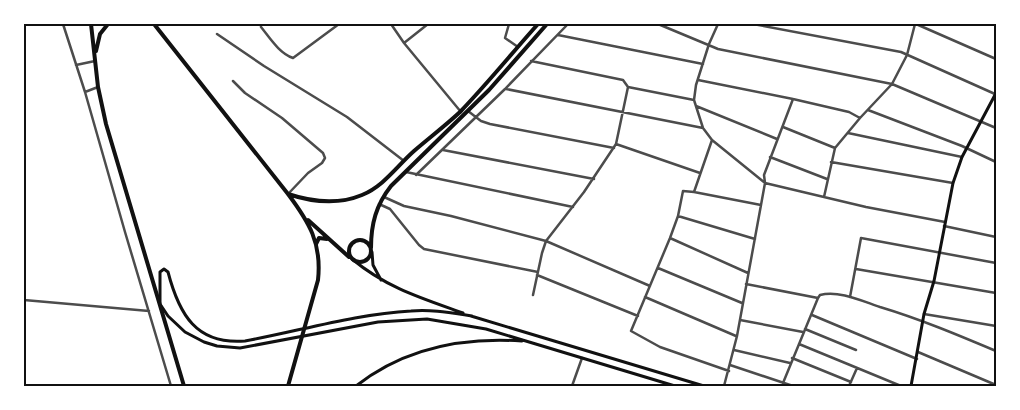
<svg xmlns="http://www.w3.org/2000/svg" width="1020" height="410" font-family="'PT Sans',sans-serif">
	<style>
		.lines { fill: none; stroke-linecap: round; stroke-linejoin: round }
		.minor { stroke: #4c4c4c; stroke-width: 2.5 }
		.secondary { stroke: #111; stroke-width: 3 }
		.trunk { stroke: #111; stroke-width: 4 }
		.neatline { fill: none; stroke: #111; stroke-width: 2 }
	</style>
	<rect width="100%" height="100%" fill="#fff"/>
	<g class="lines">
		<!-- minor -->
		<path class="minor" d="M63,24l22,68 40,140 46,154
			M261,24v3c9,11 18,26 32,31l46,-34
			M391,24l13,19 57,69
			M509,24l-4,14 13,9
			M658,24l60,25 174,35 104,44
			M718,24l-9,20 -13,41 -2,15 9,28 9,12 53,43 101,24 79,15
			M753,24l148,28 94,42
			M916,24l80,35
			M217,34l47,32 83,51 57,44
			M558,35l145,29
			M404,43l24,-19
			M531,61l92,19 5,7
			M76,65l19,-4
			M698,80l95,19 56,13 11,6
			M233,81l12,12 37,25 41,35 2,5 -3,5 -14,10 -20,21
			M628,87l66,13
			M506,89l197,39
			M85,92l13,-5
			M696,106l81,33
			M868,110l94,36 34,16
			M468,111l13,10 9,3 124,24
			M783,127l52,21
			M848,133l114,24
			M616,144l84,29
			M443,150l151,29
			M770,157l57,22
			M831,162l122,21
			M406,172l167,35
			M416,175l89,-86 63,-65
			M694,192l18,-52
			M384,197l20,9 47,10 95,25 104,45
			M824,197l11,-49 25,-30 32,-34 15,-29 8,-31
			M379,204l11,5 29,36 5,4 114,23
			M678,216l77,23
			M944,226l52,11
			M670,238l78,35
			M658,268l84,35
			M856,269l140,24
			M537,275l101,41
			M746,284l72,14
			M533,295l9,-42 4,-12 38,-49 32,-48 12,-57
			M645,297l91,39
			M850,297l11,-59 135,25
			M24,300l125,11
			M924,314l72,12
			M812,315l105,44
			M740,320l63,12
			M805,329l51,21
			M799,344l102,42
			M734,350l56,13
			M918,352l78,33
			M792,358l59,24
			M730,365l63,21
			M729,371l-69,-24 -29,-16 39,-93 8,-22 5,-25 11,1 67,13
			M783,383l35,-85 2,-3c19,-5 42,6 60,12 40,12 78,28 116,44
			M572,386l10,-28
			M724,386l13,-50 24,-131 4,-22 -1,-8 29,-76
			M849,386l8,-18
			M909,386h5"/>
		<!-- secondary -->
		<path class="secondary" d="M372,252l1,13 8,15
			M352,259c35,29 69,39 111,54
			M471,316l233,70
			M472,316c-20,-3 -41,-7 -61,-5 -56,3 -111,20 -166,30 -49,4 -66,-27 -77,-69l-4,-3 -4,3v32l8,12 17,16 19,10 13,4 23,2 138,-26 49,-3 59,10 189,57
			M356,386c47,-37 106,-49 166,-45
			M911,386l13,-72 10,-33 19,-98 9,-26 34,-64"/>
		<!-- trunk -->
		<path class="trunk" d="M91,24l7,63 8,37 78,262
			M154,24l134,170c21,28 34,49 30,86l-30,106
			M96,51l4,-17 8,-10
			M288,194c24,8 50,11 74,1 22,-9 35,-29 52,-44 15,-13 31,-25 46,-39 27,-28 52,-59 78,-88
			M308,220l41,37
			M349 251a11 11 0 1 1 22 0a11 11 0 1 1-22 0Z
			M316,244l3,-6 8,1
			M371,248c0,-24 5,-43 20,-62l98,-96 58,-66"/>
	</g>
	<!-- border -->
	<rect width="1020" height="410" fill="none" stroke="#ffffff" stroke-width="50"/>
	<rect x="25" y="25" width="970" height="360" class="neatline"/>
</svg>
